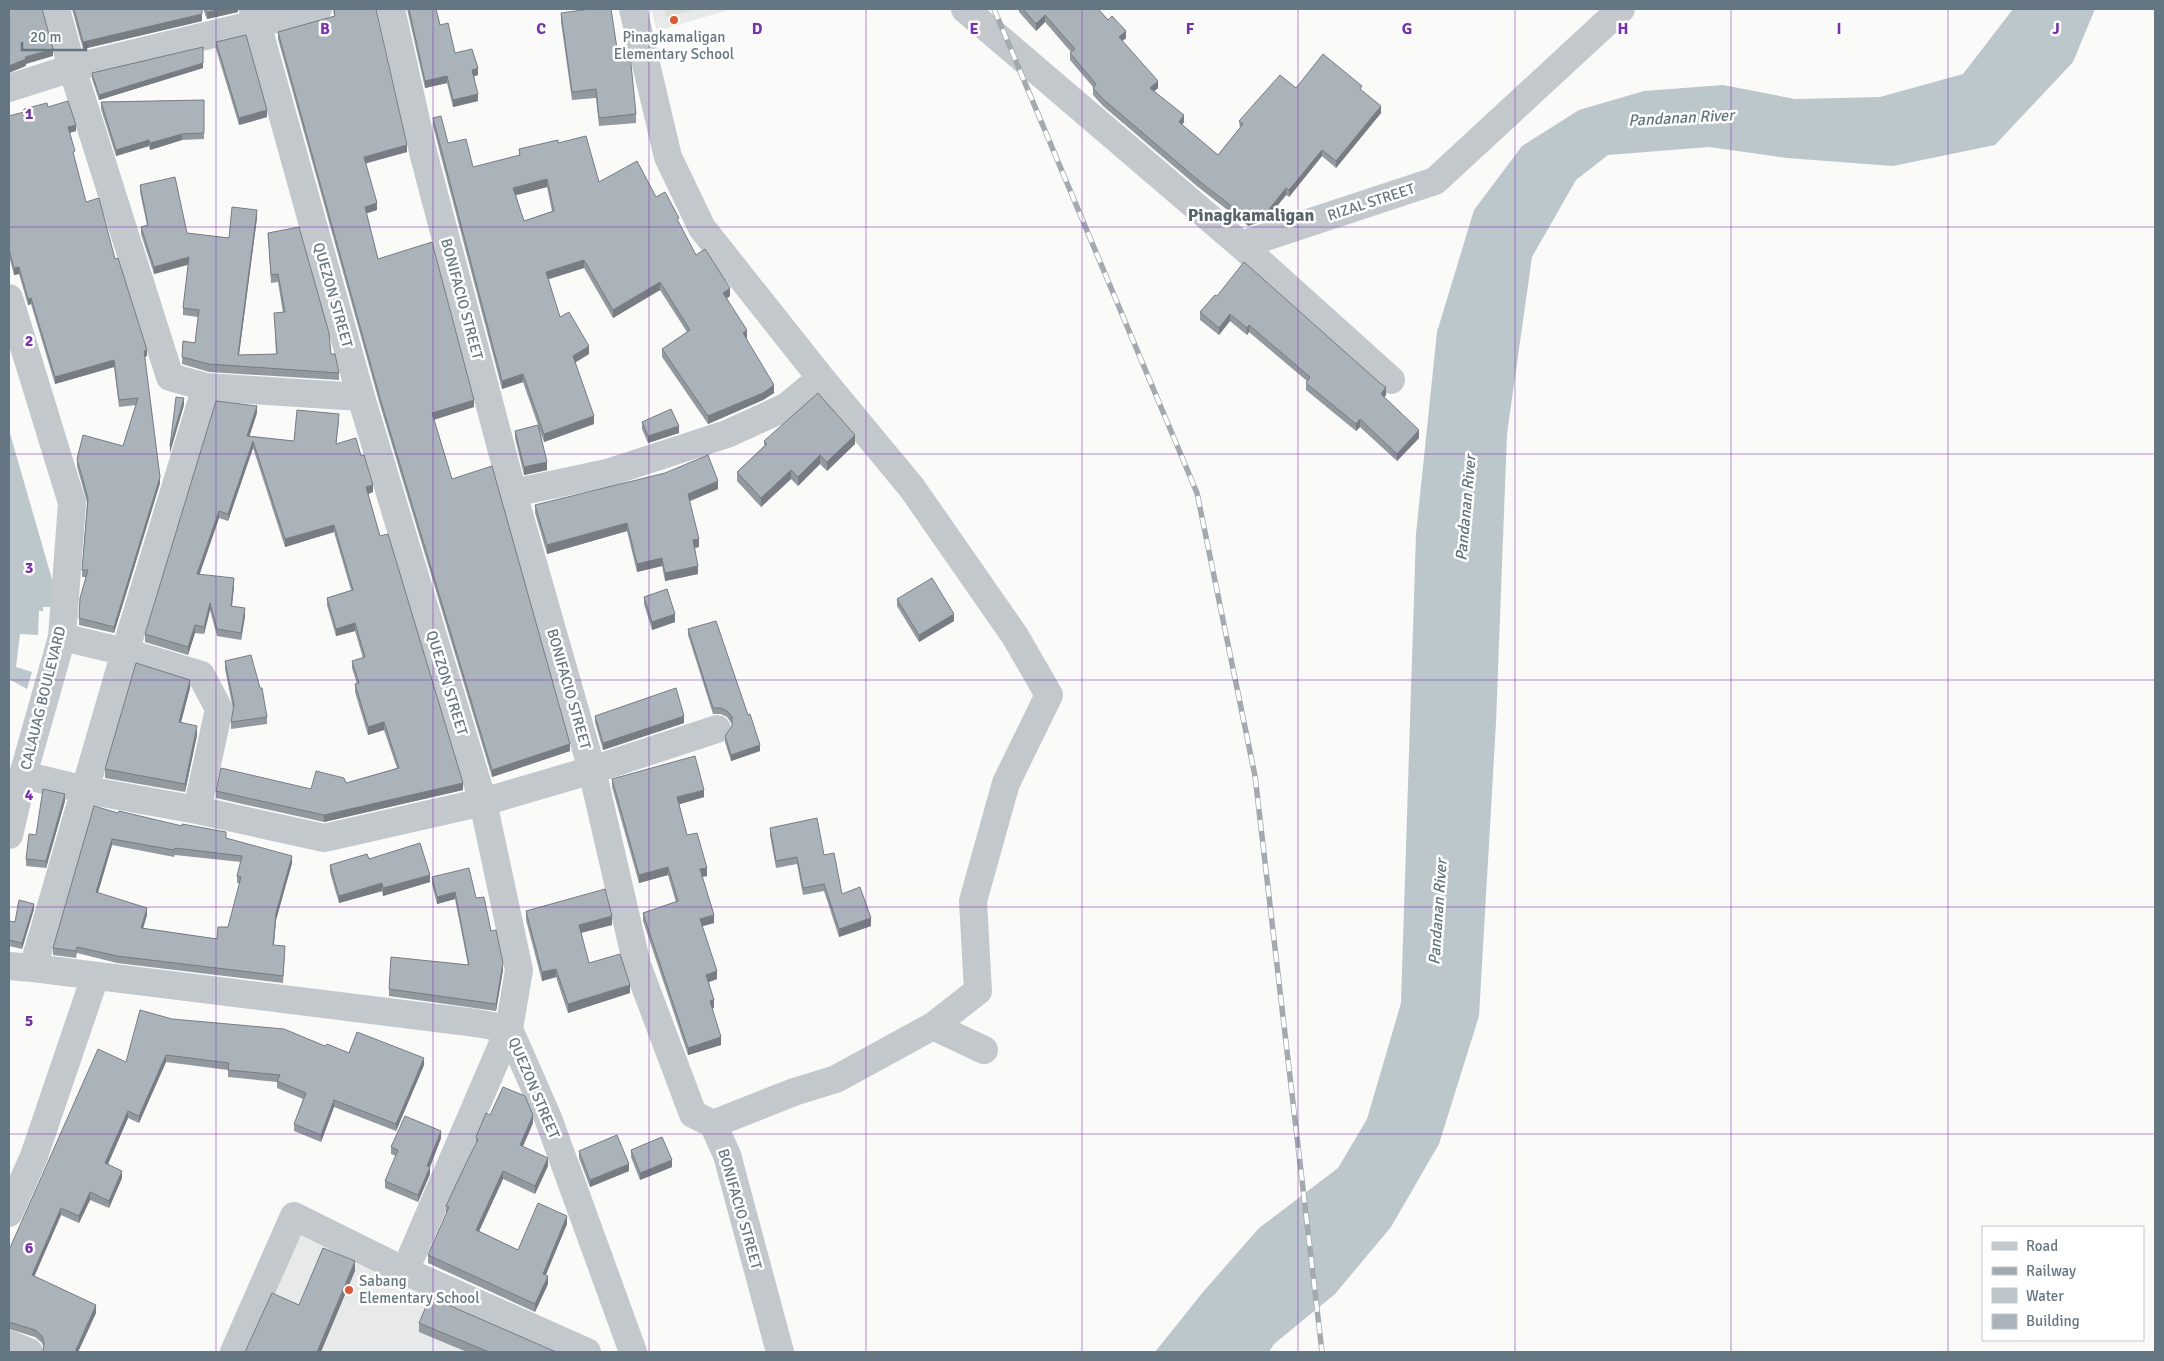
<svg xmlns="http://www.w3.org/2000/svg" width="2164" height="1361" font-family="Signika,sans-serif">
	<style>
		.built { fill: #e8e9e9 }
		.green { fill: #dadfd7 }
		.water { fill: #bbc7cb }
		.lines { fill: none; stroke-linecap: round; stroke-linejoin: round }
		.minor { stroke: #c3c8cc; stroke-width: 28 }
		.rail-casing { stroke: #a2aab0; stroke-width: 5.5 }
		.rail { stroke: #fff; stroke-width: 4; stroke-dasharray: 11; stroke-linecap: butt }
		.wall { fill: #929a9f; fill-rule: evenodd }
		.shaded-wall { fill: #777d82 }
		.building { fill: #aab3b9; stroke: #777d82; fill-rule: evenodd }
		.grid { fill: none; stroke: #7b2cbf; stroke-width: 1; stroke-opacity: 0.55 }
		.poi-dot { fill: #e4572e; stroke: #fff; stroke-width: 2 }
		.labels { text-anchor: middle; stroke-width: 5; stroke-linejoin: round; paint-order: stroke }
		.poi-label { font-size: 15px; fill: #657683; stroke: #fff }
		.street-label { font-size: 15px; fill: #657683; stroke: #fff }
		.water-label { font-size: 16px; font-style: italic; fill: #60757c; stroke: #fff }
		.quarter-label { font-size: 18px; font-weight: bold; fill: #57646e; stroke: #fff }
		.grid-label { font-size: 16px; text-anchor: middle; font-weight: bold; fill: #7b2cbf; stroke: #fff; stroke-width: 5; stroke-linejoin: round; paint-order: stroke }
	</style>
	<rect width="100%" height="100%" fill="#fafaf8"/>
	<!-- built -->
	<path class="built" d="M651,9h81l-75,22z
		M296,1227l264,125h-317z"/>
	<!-- green -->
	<path class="green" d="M664,9h36l-34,8z"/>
	<!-- water -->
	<path class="water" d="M2013,9h82l-22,53 -78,83 -102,21 -106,-8 -78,-11 -101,8 -32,25 -44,77 -25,177 -11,289 -17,293 -40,128 -48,83 -56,67 -61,50 -5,8h-114l48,-60 56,-64 79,-60 29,-49 34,-116 15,-469 21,-202 37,-122 48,-64 57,-36 65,-19 79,-6 72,14 85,-2 83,-23z
		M9,430l51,177h-17v4h-4l-1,24 -18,-1 -4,33 16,5 -5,17 -18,-10z"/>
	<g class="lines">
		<!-- minor -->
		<path class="minor" d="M56,9l16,59 98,309 36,10
			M253,9l108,388 122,405 36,168 -10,59 39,89 85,234
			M391,9l33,147 89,337 79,277 45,195 56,149 20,10 14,31 53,197
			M633,9l35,148 34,71 119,150 91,110 103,148 34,59 -43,88 -33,118 5,90 -45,35 -97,53 -42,13 -81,32
			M965,9l276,236 150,135
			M9,88l63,-20 246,-59
			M1241,245l194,-64 186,-172
			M9,298l63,205 -10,134 -39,138 -14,60
			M513,493l94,-20 120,-39 59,-27 35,-29
			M62,637l63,15 76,23 18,34 -22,101
			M23,775l63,15 111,20 127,28 159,-36 109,-32 125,-41
			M9,966l24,2 443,55 33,6 -104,242
			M33,968l92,-316 81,-265 155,10
			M933,1026l51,24
			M9,1213l25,-57 61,-179
			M9,1344l20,8
			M234,1352l60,-136 111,55 182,81"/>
		<defs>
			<path id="rail" d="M994,9l203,484 58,283 67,576"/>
		</defs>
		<!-- rail casing -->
		<use href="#rail" class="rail-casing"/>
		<!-- rail -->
		<use href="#rail" class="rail"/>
	</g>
	<!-- wall -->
	<path class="wall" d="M72,9h130v12l-119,28z
		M203,9h35v3l-31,7z
		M333,9h43l31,143 -42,11 12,47 -11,3 12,46 96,148 -40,13 18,59 118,272 -78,26 -112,-372 -102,-366v-7l56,-16z
		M407,9h29l4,16 15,28 23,22 -4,1 4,25 -25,6 -6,-24 -22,5z
		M1019,9h79l28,29 -4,3 36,47 -4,3 30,31 -2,3 36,30 22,-27 -1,-7 57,-33 66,3 19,22 -45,55 -14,-12 -33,41 -3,-2 -20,25 -18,6 -50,-39 -95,-81 -10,-11v-8l-23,-27v-7l1,-1 -26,-30 -9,9 -17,-19z
		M561,13l57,42 18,59v9l-37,3 -3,-28 -24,2 -11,-78z
		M216,42l51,75 -28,8 -23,-76z
		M203,68l-104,32 -7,-21v-6z
		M204,100v39l-22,1 -32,10 -1,-4 -33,10 -15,-47v-7z
		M48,107l28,24 -6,2 4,25 12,44 29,57 32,97 -2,1 15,126 -46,150 -35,-8v-7l7,-41h-4v-7l5,-67 -10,-37v-7l46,-13 13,-41 -17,2 -5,-40 -59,17 -24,-80 -3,1 -9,-31 -5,1 -5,-19v-140l15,-4v-3z
		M433,118l15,25 25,24 46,-11v-7l39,-6 41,39 57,15 23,27 17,31 34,41 -3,2 20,40 -1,1 28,54 -11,7 -55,24 -46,-67v-8l25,-17 -27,-42 -47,28 -29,-50 -36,11 12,38 29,37 -14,8 19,62 -50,18 -5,-13 8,41 -23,5 -9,-37v-7l23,-6 -15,-43 -21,7 -69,-263zM547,187l5,24 -28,10 -8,-26z
		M140,185l47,48 42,5 28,-20 -18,137 37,-1 -2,-41h9l-5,-31 -7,1 -3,-50 63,121 8,19v7l-130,-8 -27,-8 1,-23 12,2 3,-26 -15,-2v-7l5,-43 -34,9 -13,-40v-7l6,-2 -7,-33z
		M1215,295l171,100 -2,2 35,41 -22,23 -37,-34 -4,4 -50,-41v-7l1,-2 -58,-49 -2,3 -17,-14 -11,14 -19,-15v-8z
		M257,413l-8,23 45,5 45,-20 -3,23 25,12 12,36 -5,2 12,42 83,254 -139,32 -108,-24v-7l95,-2 35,-6 51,-15 -13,-38 -16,5 -13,-43v-8h2l-5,-16v-7l11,-3 -8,-27 -19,5 -9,-31v-7l24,-8 -17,-58 -49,15 -32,-99 -25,73 -9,-3 -20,57 35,11 -2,20 13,10 -4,24 -24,-4 -7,-26 -6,24 -9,-1 -7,22 -43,-13v-8z
		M642,422l37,11 -31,10 -6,-14z
		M764,441l91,3 -28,27 -7,-7 -22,22 -7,-7 -30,28 -24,-26v-9l27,-26z
		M718,489l-29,12 10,46 -4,1 3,26 -33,7 -3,-15 -25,6 -10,-41 -80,23 -12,-41v-8z
		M644,597l31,25 -23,8 -8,-26z
		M897,599l57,22 -35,21 -22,-36z
		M688,629l72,122 -29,10 -6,-19v-6l7,-9v-3l-5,-7 -6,-3h-8l-25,-79z
		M225,661l42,56v7l-36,5v-7l2,-13 -8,-40z
		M190,688l-9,34 16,13 -12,57 -80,-14v-9z
		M595,716l89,7 -81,27 -8,-28z
		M612,779l92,18 -25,7 8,31 20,41 -5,1 12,46 -12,3 15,53 -8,3 5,26h-2l9,37 -33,10 -45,-134v-8l33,-11 -8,-27 -29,8 -27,-96z
		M65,801l-19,67 -20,-2v-7l10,-24z
		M118,813l108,26 66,24 -16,57 -2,25 11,7 -2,31 -166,-20 -40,-10 -1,5 -23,-3v-7zM112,845l62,12 1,-2 66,7 -4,14v7h3l-12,44 -11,12 -74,-11 4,-13 -49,-22z
		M770,828l54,27 18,39 29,32 -32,11 -15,-46 -21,4 -6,-31 -21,4 -6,-33z
		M369,859l61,23 -47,14 -1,-5 -43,12 -9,-31v-7z
		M432,877l44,21 15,33 12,39 -7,41 -107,-15v-7l79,-24 -13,-66 -18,5 -5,-20z
		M34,909l-12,40 -13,-3v-25l6,1z
		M526,911l86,14 -31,8 8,30 41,30 -62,20 -12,-36 -14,4 -16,-61z
		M172,1019l153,27 24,7 75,12 -28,66 -62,-24 -13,35 -27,-11v-7l9,-25 -26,-11v-6l-49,-5v-7l-62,-8 -27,61 -11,-5 -20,46 14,14 -13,30 -19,-8 -11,23 -18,-8 -27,61 62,37 -18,39h-36l2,-4 -2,-5 -7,-6 -26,-8v-79l117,-188z
		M490,1115l43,8 -10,23 25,20 -13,28 -32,-15 -24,52 39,19 49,-26 -22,51 3,9 -13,28 -107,-49v-8l18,-41v-8l30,-63v-6z
		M441,1138l-11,29v7l-12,28 -33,-14v-7l11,-25 -5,-2v-7z
		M631,1150l41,17 -32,13 -9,-23z
		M579,1151l50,20 -39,16 -11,-29z
		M419,1323l137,29h-89l-48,-20z"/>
	<!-- shaded-wall -->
	<path class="shaded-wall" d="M223,9h15v3l-31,7v-7z
		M202,14v7l-119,28v-7z
		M1045,15v7l-9,9v-7z
		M1126,31v7l-7,6v-7z
		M53,49v7l-27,8v2l-17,7v-7l16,-9z
		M203,63v5l-104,32v-5z
		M478,68v7l-6,2v-7z
		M447,76v7l-22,5v-7z
		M1158,81v7l-8,7v-7z
		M478,94v7l-25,6v-7z
		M1381,106v7l-45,55v-7z
		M267,110v7l-28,8v-7z
		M1184,115v7l-5,7v-7z
		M76,125v6l-8,2v-6z
		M182,134v6l-32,10v-7z
		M149,140v6l-33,10v-6z
		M407,145v7l-43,12v-7z
		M1322,150v6l-33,41v-7z
		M547,179v8l-34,9v-8z
		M1286,188v7l-20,25 -18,6v-7z
		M377,203v7l-12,4v-7z
		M257,210v8l-19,144v-7z
		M189,257v7l-35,10v-7z
		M584,260v8l-38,12v-8z
		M19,267v7l-5,1v-7z
		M660,282v8l-47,28v-8z
		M730,288v8l-7,5v-8z
		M31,298v6l-3,1v-6z
		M1230,314v7l-11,14v-7z
		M1249,325v7l-2,3v-7z
		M747,330v8l-4,3v-8z
		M589,346v8l-16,10v-8z
		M147,350v6l-3,1v-6z
		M114,360v7l-59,17v-7z
		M523,374v8l-21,7v-8z
		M774,385v8l-11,7 -55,24v-8z
		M1386,387v8l-5,6v-7z
		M184,398v7l-14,48v-7z
		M474,400v7l-42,13v-7z
		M257,406v7l-10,31v-8z
		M594,416v8l-50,18v-8z
		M1360,419v8l-4,4v-7z
		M679,426v7l-31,10v-7z
		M1419,430v8l-22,23v-7z
		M855,435v9l-28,27v-9z
		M253,441v7l-25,73v-7z
		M820,455v9l-22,22v-9z
		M547,462v8l-23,5v-8z
		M791,470v9l-30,28v-9z
		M160,477v6l-46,150v-6z
		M718,481v8l-30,13v-8z
		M373,485v7l-7,3v-8z
		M219,511v7l-22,64v-8z
		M627,523v8l-80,23v-9z
		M334,525v7l-49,15v-8z
		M699,539v8l-6,1v-8z
		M662,558v8l-25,6v-8z
		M698,566v8l-33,7v-8z
		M234,578v8l-3,28v-8z
		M210,603v7l-6,24v-7z
		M245,608v8l-4,24v-7z
		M675,614v8l-23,8v-8z
		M954,614v7l-35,21v-7z
		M355,623v8l-19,5v-7z
		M195,625v8l-7,22v-8z
		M190,680v8l-11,42v-8z
		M684,716v7l-81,27v-7z
		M384,722v8l-16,5v-8z
		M197,726v9l-12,57v-8z
		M570,744v7l-78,26v-7z
		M760,745v6l-29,10v-6z
		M463,783v7l-139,32v-7z
		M704,790v7l-27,8v-8z
		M65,794v7l-19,67v-7z
		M112,839v6l-16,54v-7z
		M292,856v7l-16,57 -3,32 3,-39z
		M668,867v8l-29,8v-8z
		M707,868v8l-7,1v-8z
		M430,875v7l-47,14v-8z
		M382,883v8l-43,12v-7z
		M455,892v7l-18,5v-7z
		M34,904v5l-12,40v-6z
		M147,908v7l-6,20v-7z
		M714,915v8l-14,4v-8z
		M612,916v9l-33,8v-8z
		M871,918v8l-32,11v-8z
		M503,963v7l-7,41v-7z
		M556,969v8l-14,4v-9z
		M717,971v8l-11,4v-8z
		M630,985v8l-62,20v-9z
		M714,1000v8l-4,1v-8z
		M721,1037v8l-33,10v-7z
		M166,1055v7l-27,61v-7z
		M424,1058v7l-28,66v-7z
		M334,1100v7l-13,35v-7z
		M128,1111v7l-23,53v-8z
		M533,1115v8l-13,30v-8z
		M441,1131v7l-11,29v7l-12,28v-7l9,-29z
		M548,1158v8l-13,28v-8z
		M672,1160v7l-32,13v-7z
		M629,1164v7l-39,16v-7z
		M122,1171v7l-13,30v-7z
		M503,1171v8l-27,59v-8z
		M90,1192v8l-11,23v-7z
		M61,1208v7l-29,67v-7z
		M567,1216v8l-24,58v-8z
		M355,1261v10l-34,81h-4z
		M548,1276v8l-13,28v-8z
		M96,1305v8l-18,39h-3z"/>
	<!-- building -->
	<path class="building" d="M9,9h33l11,40 -28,8 1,2 -17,7z
		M74,9h128v5l-119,28z
		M206,9h17l-16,3z
		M334,9h42l31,136 -43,12 13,46 -12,4 13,52 54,-17 42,158 -42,13 20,66 40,-13 78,278 -78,26 -112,-372 -102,-366 57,-16z
		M409,9h27l4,16 8,-2 7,30 17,-4 6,19 -6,2 6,24 -25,6 -6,-24 -22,5z
		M590,9h21l7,46 12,-1 6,60 -37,4 -3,-29 -24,3 -11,-79z
		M1023,9h75l10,11 4,-4 14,15 -7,6 39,44 -8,7 34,27 -5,7 39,33 25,-31 -4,-3 41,-46 16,13 27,-34 39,32 -2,3 21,17 -45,55 -14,-11 -33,40 -3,-2 -20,25 -18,6 -50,-39 -95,-81 -10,-11 3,-4 -26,-31 5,-4 -30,-34 -9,9z
		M246,35l21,75 -28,8 -23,-76z
		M203,47v16l-104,32 -7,-22z
		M204,100v33l-22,1 -32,9 -1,-3 -33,10 -15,-48z
		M68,101l8,24 -8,2 7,24 -2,1 13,50 13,-4 16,61 3,-1 29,92 -3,1 16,126 -46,150 -35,-9 1,-20 8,-28h-6l6,-72 -11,-39 6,-24 40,11 15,-48 -19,2 -5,-40 -59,17 -24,-79 -3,1 -9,-32 -5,1 -5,-19v-133l15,-4v-3l23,-6 1,4z
		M441,116l7,27 18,-4 7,28 47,-12 -1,-6 39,-9v3l28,-7 13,46 38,-21 19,36 9,-5 14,26 -2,1 19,36 9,-6 25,39 -7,5 24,37 -4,3 31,52 -11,8 -55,23 -46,-67 28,-19 -30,-48 -47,28 -29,-50 -38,12 14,45 9,-5 20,34 -16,10 21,60 -50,18 -21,-60 -21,7 -69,-263zM547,179l7,32 -30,10 -11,-33z
		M175,177l12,56 42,5 3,-31 25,3 -19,145 39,-1 -3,-41 11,-1 -7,-38 -7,1 -3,-42 31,-6 30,106 2,21h4l4,19 -130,-9 -27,-7 1,-16 12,2 4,-33 -16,-2 6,-51 -35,10 -13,-40 7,-2 -8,-40z
		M1244,262l137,122 5,3 -5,7 38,36 -22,24 -37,-35 -4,5 -50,-41 4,-6 -61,-52 -2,3 -17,-14 -11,14 -19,-16 15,-17 2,1z
		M818,393l37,42 -28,27 -7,-7 -22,22 -7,-7 -30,28 -24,-26 30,-28 -3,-3z
		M176,397l8,1 -14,48z
		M216,401l41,5 -10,30 47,5 3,-31 42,4 -3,30 20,-6 5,18 3,-1 9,30 -7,2 14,49 8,-2 75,249 -139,32 -108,-24 5,-23 90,21 5,-18 28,7 2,5 53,-15 -15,-46 -16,5 -13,-43 4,-1 -7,-22 13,-4 -10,-34 -19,6 -9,-31 26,-8 -19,-65 -49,14 -32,-98 -25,73 -9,-3 -22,63 37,4 -3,28 14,2 -4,25 -24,-4 -7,-26 -6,24 -9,-2 -7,22 -43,-13z
		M671,409l8,17 -31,10 -6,-14z
		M538,425l9,37 -23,5 -9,-36z
		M708,455l10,26 -30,13 11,45 -6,1 5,26 -33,7 -3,-15 -25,6 -10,-41 -80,22 -12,-40 130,-32z
		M932,578l22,36 -35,21 -22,-36z
		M667,589l8,25 -23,8 -8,-25z
		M716,621l32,94 2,-1 10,31 -29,10 -6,-19 7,-10v-9l-5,-6 -6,-3h-8l-25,-79z
		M251,655l9,33h2l5,29 -36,5 3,-17 -9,-44z
		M136,663l54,17 -11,42 18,4 -12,58 -80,-15z
		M676,688l8,28 -81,27 -8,-27z
		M695,756l9,34 -27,7 10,38 10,-2 10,35 -7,1 14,46 -14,4 17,52 -11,4 8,25 -4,1 11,36 -33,11 -45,-135 35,-12 -10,-34 -29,8 -27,-96z
		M43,789l22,5 -19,67 -20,-2 3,-25 7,1z
		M94,806l24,7 1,-2 63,15v-2l44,8v6l66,18 -16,57 -3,32 12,1 -2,30 -166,-20 -40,-9 -1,4 -23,-3zM112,839l62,11 1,-2 67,8 -5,20 4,1 -13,50h-10l-1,12 -76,-11 6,-20 -51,-16z
		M817,818l7,37 10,-2 8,41 18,-7 11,31 -32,11 -15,-45 -21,4 -6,-31 -21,4 -6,-33z
		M420,843l10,32 -47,13 -1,-5 -43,13 -9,-31 37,-11 2,5z
		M469,868l7,30 8,-1 7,34 5,-1 7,33 -7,41 -107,-15 2,-32 78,8 -14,-73 -18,5 -5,-20z
		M605,889l7,27 -33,9 10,38 31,-9 10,31 -62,19 -12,-35 -14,3 -16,-61z
		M19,900l15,4 -12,39 -13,-3v-19l6,1z
		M140,1010l32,9 112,10 41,17 2,-2 22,9 8,-21 67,26 -28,66 -62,-24 -13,35 -27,-11 12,-31 -29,-12 3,-6 -52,-5 1,-7 -63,-8 -27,61 -11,-5 -23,52 17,8 -13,30 -19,-9 -11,24 -18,-8 -29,67 64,30 -21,47h-33l1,-1 1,-8 -2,-7 -7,-6 -26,-8v-72l89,-201 28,13z
		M503,1087l22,9 8,19 -13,30 28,13 -13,28 -32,-15 -27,59 42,20 20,-47 29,13 -24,58 5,2 -13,28 -107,-49 21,-48 -3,-1 13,-28 19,-39 -2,-2 10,-24 4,2z
		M405,1116l36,15 -14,35 3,1 -12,28 -33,-14 13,-31 -7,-3z
		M617,1135l12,29 -39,16 -11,-29z
		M662,1137l10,23 -32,13 -9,-23z
		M323,1248l32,13 -38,91h-72l27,-59 27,12z
		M430,1297l126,55h-67l-70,-29z"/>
	<!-- grid -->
	<path class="grid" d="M216,9v1343M433,9v1343M649,9v1343M866,9v1343M1082,9v1343M1298,9v1343M1515,9v1343M1731,9v1343M1948,9v1343M9,227h2146M9,454h2146M9,680h2146M9,907h2146M9,1134h2146"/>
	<!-- markers -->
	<g class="poi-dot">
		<circle cx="674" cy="20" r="5"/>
		<circle cx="349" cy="1290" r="5"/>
	</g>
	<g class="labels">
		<!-- poi labels -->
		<g class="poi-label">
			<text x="674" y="42">Pinagkamaligan<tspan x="674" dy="17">Elementary School</tspan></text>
			<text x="359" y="1286" text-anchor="start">Sabang<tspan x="359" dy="17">Elementary School</tspan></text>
		</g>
		<!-- street labels -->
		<g class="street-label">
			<text transform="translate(1371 202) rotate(-18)" y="5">RIZAL STREET</text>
			<text transform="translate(333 295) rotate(74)" y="5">QUEZON STREET</text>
			<text transform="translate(462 299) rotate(75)" y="5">BONIFACIO STREET</text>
			<text transform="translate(447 683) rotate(73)" y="5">QUEZON STREET</text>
			<text transform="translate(569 689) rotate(74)" y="5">BONIFACIO STREET</text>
			<text transform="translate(43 698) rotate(-76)" y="5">CALAUAG BOULEVARD</text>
			<text transform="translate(534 1088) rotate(67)" y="5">QUEZON STREET</text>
			<text transform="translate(740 1209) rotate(74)" y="5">BONIFACIO STREET</text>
		</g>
		<!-- water labels -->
		<g class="water-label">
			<text transform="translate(1681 117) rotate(-3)" y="6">Pandanan River</text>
			<text transform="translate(1465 508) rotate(-85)" y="6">Pandanan River</text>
			<text transform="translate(1437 912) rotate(-86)" y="6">Pandanan River</text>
		</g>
		<!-- quarter labels -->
		<g class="quarter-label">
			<text x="1251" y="221">Pinagkamaligan</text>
		</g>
	</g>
	<g class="grid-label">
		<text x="325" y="34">B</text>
		<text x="541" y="34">C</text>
		<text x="757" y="34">D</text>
		<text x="974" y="34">E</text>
		<text x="1190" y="34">F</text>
		<text x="1407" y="34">G</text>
		<text x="1623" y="34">H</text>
		<text x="1839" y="34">I</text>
		<text x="2056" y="34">J</text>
		<text x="29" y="119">1</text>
		<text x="29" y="346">2</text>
		<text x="29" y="573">3</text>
		<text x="29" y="800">4</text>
		<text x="29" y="1026">5</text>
		<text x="29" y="1253">6</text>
	</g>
	<!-- border -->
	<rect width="2164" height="1361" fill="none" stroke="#657683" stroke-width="20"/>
	<!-- legend -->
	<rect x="1982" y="1226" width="162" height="115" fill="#ffffff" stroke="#c1c8cd"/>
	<rect x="1992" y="1242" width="25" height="8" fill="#c3c8cc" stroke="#c1c8cd"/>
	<text x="2026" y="1251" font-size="15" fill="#657683">Road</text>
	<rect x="1992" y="1267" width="25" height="8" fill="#a2aab0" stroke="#c1c8cd"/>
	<text x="2026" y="1276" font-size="15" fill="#657683">Railway</text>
	<rect x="1992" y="1288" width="25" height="15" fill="#bbc7cb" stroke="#c1c8cd"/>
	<text x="2026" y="1301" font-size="15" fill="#657683">Water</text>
	<rect x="1992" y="1314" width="25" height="15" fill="#aab3b9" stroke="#c1c8cd"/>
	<text x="2026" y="1326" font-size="15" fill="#657683">Building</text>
	<!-- scale -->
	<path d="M22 42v8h64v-8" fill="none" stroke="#657683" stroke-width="2.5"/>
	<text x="30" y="42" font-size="15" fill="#657683" stroke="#ffffff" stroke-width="4" paint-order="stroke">20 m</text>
</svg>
